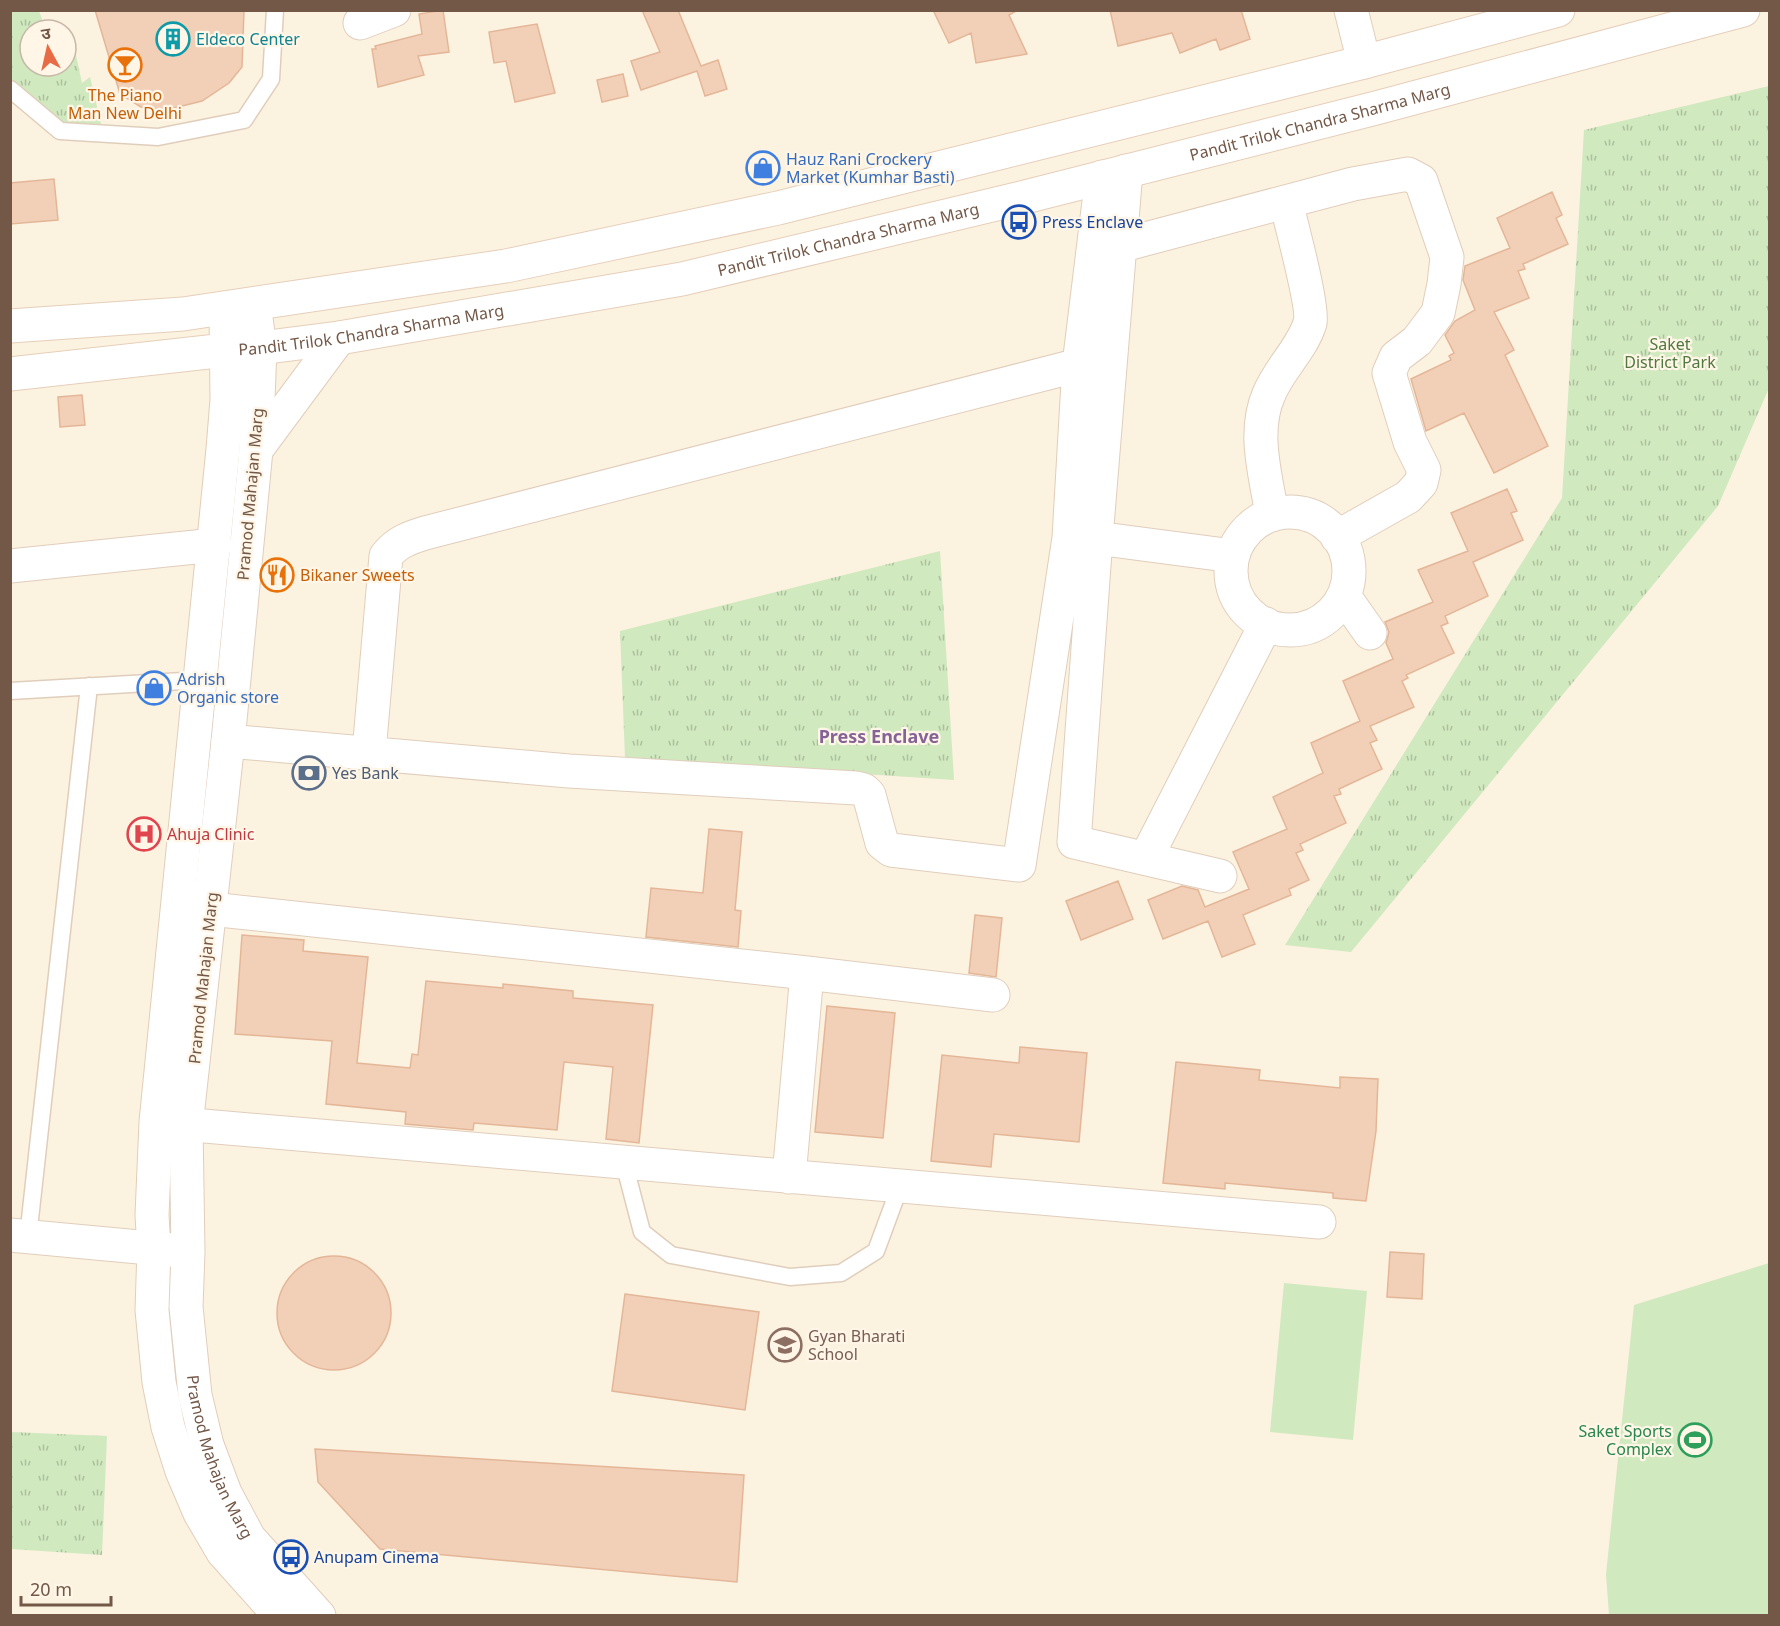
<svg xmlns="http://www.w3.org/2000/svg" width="1780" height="1626" font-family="'Noto Sans','Noto Sans Devanagari',sans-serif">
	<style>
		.grass { fill: url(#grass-tufts) }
		.pitch { fill: #d0e9bf }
		.building { fill: #f2d0b8; stroke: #e4b698; stroke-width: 1.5 }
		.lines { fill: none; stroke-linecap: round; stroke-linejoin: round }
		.service-casing { stroke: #e0cebc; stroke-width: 19 }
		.minor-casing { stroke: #e0cebc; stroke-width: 35 }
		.tertiary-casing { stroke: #e0cebc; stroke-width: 35 }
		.secondary-casing { stroke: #e5cfba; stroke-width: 35 }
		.service { stroke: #fff; stroke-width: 16 }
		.minor { stroke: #fff; stroke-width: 33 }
		.tertiary { stroke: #fff; stroke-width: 33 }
		.secondary { stroke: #fff; stroke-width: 33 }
		.labels { text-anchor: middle; stroke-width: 4.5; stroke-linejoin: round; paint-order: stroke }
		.culture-label { font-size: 16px; fill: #0d838f; stroke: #fff6e7; text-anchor: start }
		.food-label { font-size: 16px; fill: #c56008; stroke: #fff6e7 }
		.street-label { font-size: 16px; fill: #735848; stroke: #fff6e7 }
		.shop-label { font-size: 16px; fill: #366cbe; stroke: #fff6e7; text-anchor: start }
		.transit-label { font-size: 16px; fill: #164399; stroke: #fff6e7; text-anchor: start }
		.park-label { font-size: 16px; fill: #507940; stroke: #fff6e7 }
		.service-label { font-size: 16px; fill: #4e5e75; stroke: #fff6e7; text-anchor: start }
		.health-label { font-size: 16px; fill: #be3a42; stroke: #fff6e7; text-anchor: start }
		.education-label { font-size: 16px; fill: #785e54; stroke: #fff6e7; text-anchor: start }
		.leisure-label { font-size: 16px; fill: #27864d; stroke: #fff6e7; text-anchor: end }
		.neighbourhood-label { font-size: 18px; font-weight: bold; fill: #866397; stroke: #fff6e7 }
	</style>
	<defs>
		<pattern id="grass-tufts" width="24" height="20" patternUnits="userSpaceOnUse" patternTransform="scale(1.5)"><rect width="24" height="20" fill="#d0e9bf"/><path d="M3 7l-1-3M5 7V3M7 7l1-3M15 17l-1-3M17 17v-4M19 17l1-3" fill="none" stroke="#adc09d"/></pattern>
	</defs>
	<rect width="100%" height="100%" fill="#fcf2e0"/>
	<!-- grass -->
	<path class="grass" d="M10,11h29l7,19h-16v36h36v-11l8,-9 8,37 8,-6 13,55c-41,-5 -64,-2 -92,-36z
		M1769,86v302l-51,118 -367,446 -66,-7 277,-447 22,-368z
		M940,551l14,229 -329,-22 -5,-127z
		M11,1432l96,4 -5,119 -91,-6z"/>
	<!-- pitch -->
	<path class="pitch" d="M1769,1263v352h-160l-3,-41 28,-269z
		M1284,1283l83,8 -14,149 -83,-8z"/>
	<!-- building -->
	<path class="building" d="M95,10h149l-2,57 -13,16 -27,18 -36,9 -25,-3 -21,-13z
		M443,10l6,42 -31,4 6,19 -46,12 -6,-38h4l-1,-3 47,-12 -3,-20z
		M642,10h36l23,56 17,-6 9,29 -22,7 -8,-25 -56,19 -10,-29 29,-9z
		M933,10h85l-9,5 18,39 -51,9 -5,-30 -22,10z
		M1110,10h131l9,29 -30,11 -4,-11 -36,14 -8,-20 -54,13z
		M537,24l18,69 -40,9 -9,-41 -12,2 -5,-31z
		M623,74l5,22 -26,6 -5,-22z
		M54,179l4,41 -48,4v-41z
		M1552,192l10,23 -6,3 12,26 -45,20 2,5 -7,2 11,27 -35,14 20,38 -9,5 43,91 -54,27 -30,-60 -38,18 -15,-52 40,-19 -2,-4 5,-3 -9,-18 10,-14 20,-11 -12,-30 2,-14 45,-18 -13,-30z
		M82,395l3,30 -25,2 -2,-30z
		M1507,489l10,22 -6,2 12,27 -50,22 15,34 -43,20 3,7 -7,3 13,27 -48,22 2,3 -6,3 12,26 -44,19 7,14 -7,3 12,26 -43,20 2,5 -7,2 12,27 -46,21 3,6 -7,3 13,27 -20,9 2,6 -48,20 12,29 -33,13 -14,-36 -45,18 -15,-39 34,-14 16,4 7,17 44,-18 -16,-37 54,-23 -14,-32 50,-24 -12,-30 49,-22 -17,-40 50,-22 -7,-16 3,-11 -4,-10 48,-20 -15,-32 50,-19 -17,-38z
		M709,829l33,3 -7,78 6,1 -3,36 -92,-10 5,-49 52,5z
		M1118,881l15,38 -52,21 -15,-39z
		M975,915l27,3 -6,59 -27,-4z
		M242,935l62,5 -1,11 65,6 -11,106 53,5 2,-14 6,1 8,-74 77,7v-4l70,7v7l80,7 -14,138 -33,-4 7,-72 -49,-5 -7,68 -83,-7 -1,7 -68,-6 1,-12 -80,-8 6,-63 -97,-7z
		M827,1006l68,7 -12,125 -68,-6z
		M1020,1047l67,6 -8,89 -85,-8 -3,33 -60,-6 11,-106 77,8z
		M1176,1062l84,8 -1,10 81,8v-11l38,2 -2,52 -10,70 -33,-3v-5l-108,-10v6l-62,-6z
		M1390,1252l34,2 -2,45 -35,-2z
		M277 1313a57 57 0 1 1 114 0a57 57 0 1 1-114 0Z
		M625,1294l134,18 -14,98 -133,-19z
		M315,1449l429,26 -7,107 -357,-33 -62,-67z"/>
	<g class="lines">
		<defs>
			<path id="service" d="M10,89l50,42 98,6 86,-17 27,-41 4,-69
				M10,691l190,-11
				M624,1163l18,69 29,23 119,22 51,-4 35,-22 24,-65
				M28,1237l61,-551"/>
			<path id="minor" d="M1351,10l13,52
				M360,23l34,-13
				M1126,171l-30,367 137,18
				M1119,246l234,-62 55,-10 13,7 26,76 -3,27 -6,29 -21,28 -21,16 -7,16 21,69 14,28 -3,13 -13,14 -71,40
				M1231 571a59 59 0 1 1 118 0a59 59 0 1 1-118 0Z
				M1272,515c-6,-39 -20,-83 -3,-121 10,-25 33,-45 41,-71 4,-15 -19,-100 -24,-121
				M1096,538l-22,304 146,34
				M10,566l205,-21
				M1344,596l26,37
				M228,741l341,30 287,17 8,2 5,5 13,48 9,7 128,15 50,-327 10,-173 23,-188
				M369,752l17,-196c11,-14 23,-18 39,-23l654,-168
				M1146,858l120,-234
				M210,909l597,64 186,22
				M158,1122l1161,100
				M789,1177l18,-204
				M10,1235l172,16"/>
			<g id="tertiary">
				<path id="s1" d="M254,304l6,44 -4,102 -28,291 -42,385 2,126 -2,55 9,88 12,50 18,48 24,45 70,78"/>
				<path d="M226,308l1,92 -4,49 -67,673 -4,93 2,34 -2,61 7,72 9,45 14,44 18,42 23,39 57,64"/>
				<path d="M256,450l83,-112"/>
			</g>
			<g id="secondary">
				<path d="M10,326l173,-12 323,-48 272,-58 586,-146 194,-52"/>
				<path id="s2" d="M10,374l216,-24 34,-2 79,-10 343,-59 339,-81 355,-90 367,-98"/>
			</g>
		</defs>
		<!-- service casing -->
		<use href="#service" class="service-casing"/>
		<!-- minor casing -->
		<use href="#minor" class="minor-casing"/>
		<!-- tertiary casing -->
		<use href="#tertiary" class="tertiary-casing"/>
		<!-- secondary casing -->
		<use href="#secondary" class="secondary-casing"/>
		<!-- service -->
		<use href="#service" class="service"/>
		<!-- minor -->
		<use href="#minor" class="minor"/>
		<!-- tertiary -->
		<use href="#tertiary" class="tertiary"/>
		<!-- secondary -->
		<use href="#secondary" class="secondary"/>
	</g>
	<!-- icons -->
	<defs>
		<symbol id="building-ring" viewBox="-11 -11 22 22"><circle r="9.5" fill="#fff6e7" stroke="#0f9aa8" stroke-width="1.5"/><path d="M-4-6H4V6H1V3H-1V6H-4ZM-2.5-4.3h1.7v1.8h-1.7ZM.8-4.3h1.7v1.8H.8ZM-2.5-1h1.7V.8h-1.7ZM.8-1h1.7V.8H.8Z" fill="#0f9aa8"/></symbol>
		<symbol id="bar-ring" viewBox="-11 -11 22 22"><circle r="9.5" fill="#fff6e7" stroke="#e8710a" stroke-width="1.5"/><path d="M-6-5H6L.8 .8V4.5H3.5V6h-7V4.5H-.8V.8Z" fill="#e8710a"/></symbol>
		<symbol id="shop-ring" viewBox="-11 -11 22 22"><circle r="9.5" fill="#fff6e7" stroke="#3f7fe0" stroke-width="1.5"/><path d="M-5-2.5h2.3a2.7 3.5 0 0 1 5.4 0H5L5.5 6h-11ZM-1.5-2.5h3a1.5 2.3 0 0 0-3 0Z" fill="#3f7fe0"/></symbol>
		<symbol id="bus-ring" viewBox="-11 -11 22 22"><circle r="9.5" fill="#fff6e7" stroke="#1a4fb4" stroke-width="1.5"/><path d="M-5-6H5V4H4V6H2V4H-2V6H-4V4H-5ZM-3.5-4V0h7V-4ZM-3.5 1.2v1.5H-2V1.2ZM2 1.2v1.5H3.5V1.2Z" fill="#1a4fb4"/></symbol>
		<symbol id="restaurant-ring" viewBox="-11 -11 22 22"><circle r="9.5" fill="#fff6e7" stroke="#e8710a" stroke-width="1.5"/><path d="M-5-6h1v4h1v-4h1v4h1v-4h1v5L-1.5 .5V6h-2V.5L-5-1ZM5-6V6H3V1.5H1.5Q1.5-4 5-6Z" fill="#e8710a"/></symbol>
		<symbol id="bank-ring" viewBox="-11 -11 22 22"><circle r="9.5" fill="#fff6e7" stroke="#5c6f8a" stroke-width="1.5"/><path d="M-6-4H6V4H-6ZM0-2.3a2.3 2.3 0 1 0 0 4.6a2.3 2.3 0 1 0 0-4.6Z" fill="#5c6f8a"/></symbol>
		<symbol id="hospital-ring" viewBox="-11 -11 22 22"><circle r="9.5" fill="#fff6e7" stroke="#e0444e" stroke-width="1.5"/><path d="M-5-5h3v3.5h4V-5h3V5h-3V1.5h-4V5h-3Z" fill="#e0444e"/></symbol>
		<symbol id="school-ring" viewBox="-11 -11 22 22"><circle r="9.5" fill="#fff6e7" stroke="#8d6e63" stroke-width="1.5"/><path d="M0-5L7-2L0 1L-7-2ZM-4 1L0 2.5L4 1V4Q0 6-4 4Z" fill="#8d6e63"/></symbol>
		<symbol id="stadium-ring" viewBox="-11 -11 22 22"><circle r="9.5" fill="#fff6e7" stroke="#2e9e5b" stroke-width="1.5"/><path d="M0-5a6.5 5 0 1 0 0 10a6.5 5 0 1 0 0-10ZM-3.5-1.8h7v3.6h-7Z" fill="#2e9e5b"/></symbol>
	</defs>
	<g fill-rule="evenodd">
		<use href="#building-ring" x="154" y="20" width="38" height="38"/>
		<use href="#bar-ring" x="106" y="46" width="38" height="38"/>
		<use href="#shop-ring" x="744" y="149" width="38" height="38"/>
		<use href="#bus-ring" x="1000" y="203" width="38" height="38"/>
		<use href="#restaurant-ring" x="258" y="556" width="38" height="38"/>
		<use href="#shop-ring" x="135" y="669" width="38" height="38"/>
		<use href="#bank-ring" x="290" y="754" width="38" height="38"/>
		<use href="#hospital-ring" x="125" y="815" width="38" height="38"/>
		<use href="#school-ring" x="766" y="1326" width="38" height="38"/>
		<use href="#stadium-ring" x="1676" y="1421" width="38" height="38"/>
		<use href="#bus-ring" x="272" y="1538" width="38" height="38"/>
	</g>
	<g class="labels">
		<!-- culture labels -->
		<g class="culture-label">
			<text x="196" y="45">Eldeco Center</text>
		</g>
		<!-- food labels -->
		<g class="food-label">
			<text x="125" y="101">The Piano<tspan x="125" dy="18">Man New Delhi</tspan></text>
			<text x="300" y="581" text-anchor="start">Bikaner Sweets</text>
		</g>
		<!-- street labels -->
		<g class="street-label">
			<text dy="6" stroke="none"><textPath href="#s2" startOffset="1336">Pandit Trilok Chandra Sharma Marg</textPath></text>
			<text dy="6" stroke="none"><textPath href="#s2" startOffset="850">Pandit Trilok Chandra Sharma Marg</textPath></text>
			<text dy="6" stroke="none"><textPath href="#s2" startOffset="364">Pandit Trilok Chandra Sharma Marg</textPath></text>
			<text transform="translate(250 494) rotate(-85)" y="6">Pramod Mahajan Marg</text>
			<text transform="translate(203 978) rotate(-84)" y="6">Pramod Mahajan Marg</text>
			<text dy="6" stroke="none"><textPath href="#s1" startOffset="1162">Pramod Mahajan Marg</textPath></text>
		</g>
		<!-- shop labels -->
		<g class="shop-label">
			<text x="786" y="165">Hauz Rani Crockery<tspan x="786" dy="18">Market (Kumhar Basti)</tspan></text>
			<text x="177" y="685">Adrish<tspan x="177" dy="18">Organic store</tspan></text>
		</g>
		<!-- transit labels -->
		<g class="transit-label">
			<text x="1042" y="228">Press Enclave</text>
			<text x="314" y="1563">Anupam Cinema</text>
		</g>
		<!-- park labels -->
		<g class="park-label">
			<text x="1670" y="350">Saket<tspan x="1670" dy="18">District Park</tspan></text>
		</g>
		<!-- service labels -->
		<g class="service-label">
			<text x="332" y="779">Yes Bank</text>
		</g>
		<!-- health labels -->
		<g class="health-label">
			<text x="167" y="840">Ahuja Clinic</text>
		</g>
		<!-- education labels -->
		<g class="education-label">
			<text x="808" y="1342">Gyan Bharati<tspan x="808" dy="18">School</tspan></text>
		</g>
		<!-- leisure labels -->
		<g class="leisure-label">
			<text x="1672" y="1437">Saket Sports<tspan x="1672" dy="18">Complex</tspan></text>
		</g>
		<!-- neighbourhood labels -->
		<g class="neighbourhood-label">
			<text x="879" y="743">Press Enclave</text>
		</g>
	</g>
	<!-- border -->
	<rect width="1780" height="1626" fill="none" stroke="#735848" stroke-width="24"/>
	<!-- north arrow -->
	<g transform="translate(48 48) rotate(352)"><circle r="28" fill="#fff6e7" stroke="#c7b7a7" stroke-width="1.5"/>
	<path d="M0-4.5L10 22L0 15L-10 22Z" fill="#e76b44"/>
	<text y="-9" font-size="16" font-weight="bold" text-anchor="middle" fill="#735848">उ</text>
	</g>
	<!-- scale -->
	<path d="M21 1596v9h90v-9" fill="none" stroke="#735848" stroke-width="3"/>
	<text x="30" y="1596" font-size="18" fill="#735848" stroke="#fff6e7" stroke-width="4.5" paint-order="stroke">20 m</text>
</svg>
